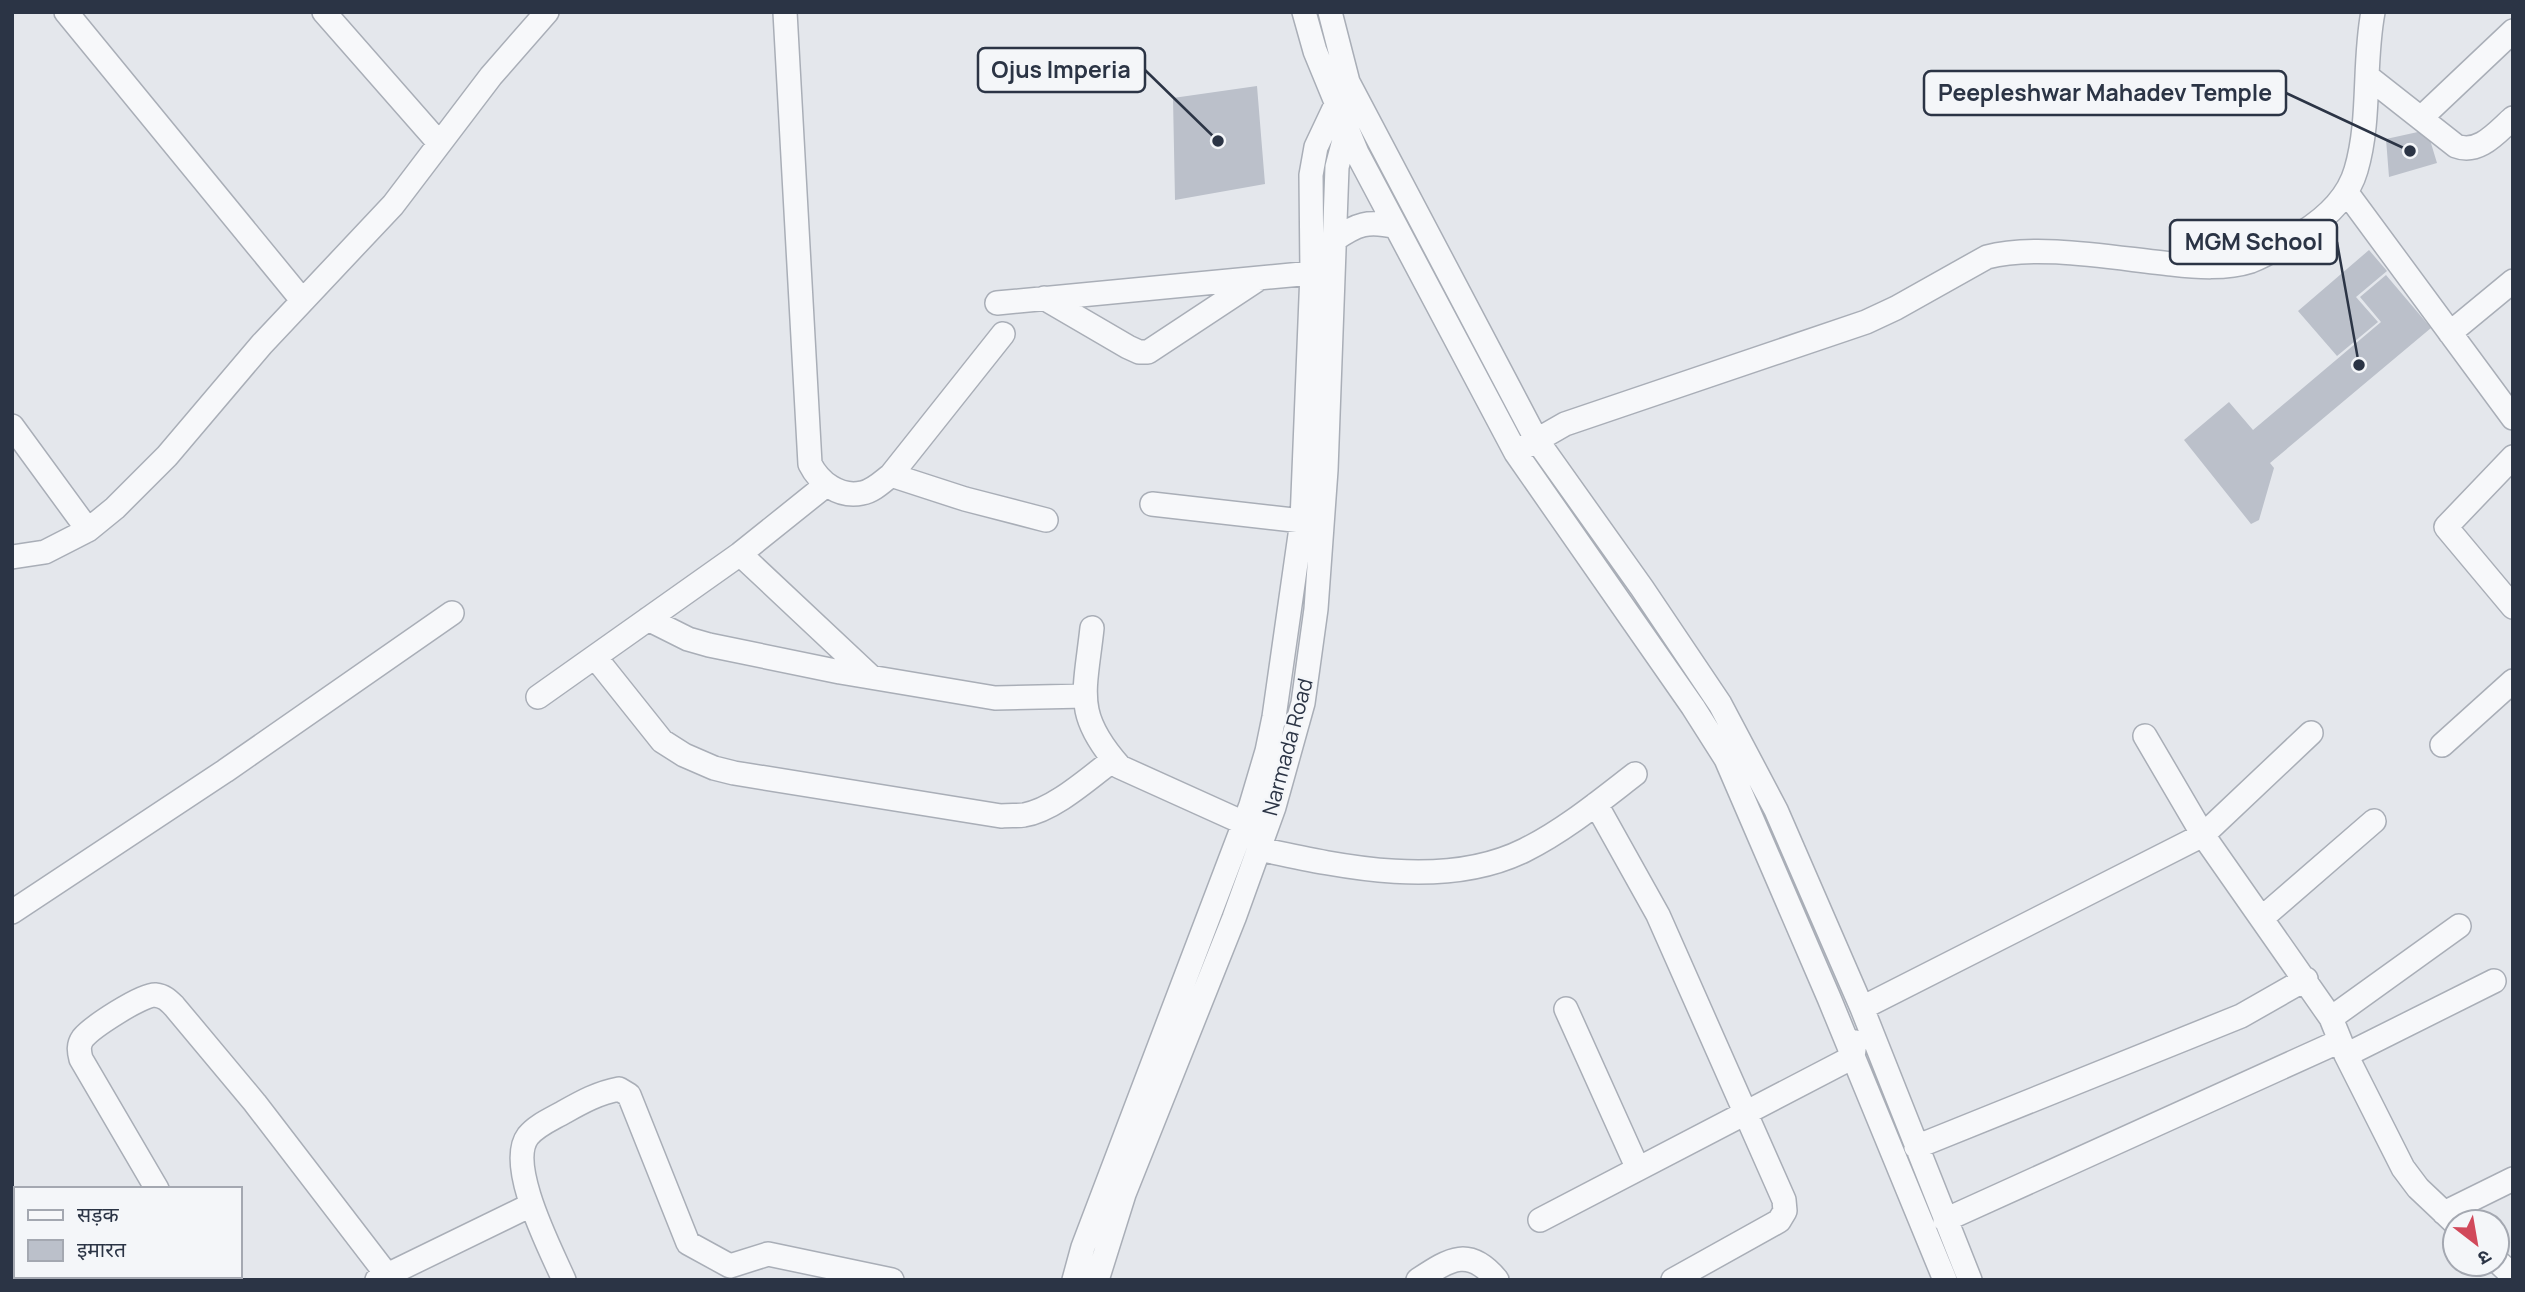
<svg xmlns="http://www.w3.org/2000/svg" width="2525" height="1292" font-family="Manrope,'Noto Sans Devanagari',sans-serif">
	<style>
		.building { fill: #bbc0ca }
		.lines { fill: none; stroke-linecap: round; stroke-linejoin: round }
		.minor-casing { stroke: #a9aeb7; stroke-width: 26 }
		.minor { stroke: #f7f8fa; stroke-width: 23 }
		.labels { text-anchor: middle; stroke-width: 5; stroke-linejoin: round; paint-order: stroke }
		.street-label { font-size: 21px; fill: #2b3445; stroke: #f4f6f9 }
		.leader { fill: none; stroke: #2b3445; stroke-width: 2.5 }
		.callout-dot { fill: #2b3445; stroke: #f4f6f9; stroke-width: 2.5 }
		.callout { fill: #f4f6f9; stroke: #2b3445; stroke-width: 2.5 }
		.callout-label { font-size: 23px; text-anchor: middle; font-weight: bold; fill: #2b3445 }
	</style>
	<rect width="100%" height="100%" fill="#e4e7ec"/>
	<!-- building -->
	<path class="building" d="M1257,86l8,98 -90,16 -2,-102z
		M2427,130l10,33 -48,14 -3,-38z
		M2369,250l18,21 -31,26 22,25 -41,34 -39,-45z
		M2386,275l45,53 -161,135 4,5 -15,52 -8,4 -67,-84 45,-38 24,28 128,-108 -21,-25z"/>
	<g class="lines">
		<defs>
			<path id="minor" d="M66,12l236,288
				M324,12l115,131
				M785,12l25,452c9,18 29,34 52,29 11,-2 20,-11 29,-18l112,-141
				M1304,12l11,39 42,102 159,300 177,254 33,52 103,239 116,282
				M1330,12l18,70 188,357 106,149 78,116 56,106 86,198 108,272
				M2367,76l89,70c23,9 41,-14 57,-28
				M2421,118l92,-87
				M2347,193l166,225
				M1334,240c23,-16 34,-20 62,-13
				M1044,298l84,49 11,5h9l109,-72
				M997,303l315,-30
				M2450,333l63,-52
				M12,426l76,104
				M1525,447l40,-23 301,-102 30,-14 91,-51c50,-14 132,2 185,7 25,3 54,5 79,-3 18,-7 35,-18 51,-28 24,-15 46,-35 54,-63 15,-51 7,-106 17,-158
				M2513,457l-67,70 67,80
				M891,475l74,24 81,21
				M1152,504l150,17
				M740,554l131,123
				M12,557l33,-5 43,-22 27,-22 52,-52 95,-112 131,-139 98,-129 56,-64
				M648,619l40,20 21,6 131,27 155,26 90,-2
				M1092,628c-7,65 -19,86 28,139l124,56
				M595,657l67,84 22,14 30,13 20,5 267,43c8,-1 16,0 23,-1 30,-5 65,-37 89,-55
				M538,697l202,-143 86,-69
				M2145,736l58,99 128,183 15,37 57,113 15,20 37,35
				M2442,745l71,-64
				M1596,804l62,111 126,285 1,11 -6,10 -106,59
				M1259,849c83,18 186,41 266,1 40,-20 75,-49 110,-76
				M12,912l213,-141 227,-158
				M2262,918l112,-97
				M1862,1008l341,-173 108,-102
				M1566,1009l72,160
				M2331,1018l128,-92
				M2346,1055l148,-74
				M1916,1147l325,-131 65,-37
				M157,1189l-76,-130c-2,-8 -3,-14 2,-21 9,-11 58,-43 72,-43 9,1 13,5 19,11l81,97 132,172
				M2444,1213l69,-34
				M1540,1220l313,-163 2,-15
				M1945,1220l395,-179
				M2497,1261l16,15
				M74,1276l2,4
				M204,1276l2,4
				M377,1280l154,-75
				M564,1280c-13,-30 -58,-115 -36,-144 9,-11 24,-17 36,-24 18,-10 34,-19 55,-23l10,6 59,148 42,23 38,-12 124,26
				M1074,1280l9,-33 168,-442 16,-54 7,-34 28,-196 10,-248 -1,-98 5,-28 25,-53
				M1097,1280l27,-86 110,-276 40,-111 29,-104 13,-94 10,-139 11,-303 11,-42
				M1418,1280c32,-21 51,-34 79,0"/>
		</defs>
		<!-- minor casing -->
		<use href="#minor" class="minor-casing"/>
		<!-- minor -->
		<use href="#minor" class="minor"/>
	</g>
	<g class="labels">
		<!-- street labels -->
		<g class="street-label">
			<text transform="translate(1288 747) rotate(-75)" y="7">Narmada Road</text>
		</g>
	</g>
	<!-- callouts -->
	<path class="leader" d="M1218 141L1145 70M2410 151L2286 93M2359 365L2337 242"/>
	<g class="callout-dot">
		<circle cx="1218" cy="141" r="7"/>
		<circle cx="2410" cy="151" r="7"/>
		<circle cx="2359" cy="365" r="7"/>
	</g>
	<g class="callout">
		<rect x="978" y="48" width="167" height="44" rx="7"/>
		<rect x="1924" y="71" width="362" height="44" rx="7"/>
		<rect x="2170" y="220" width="167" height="44" rx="7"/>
	</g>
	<g class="callout-label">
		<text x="1061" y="78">Ojus Imperia</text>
		<text x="2105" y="101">Peepleshwar Mahadev Temple</text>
		<text x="2254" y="250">MGM School</text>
	</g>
	<!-- border -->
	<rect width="2525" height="1292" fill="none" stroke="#2b3445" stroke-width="28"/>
	<!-- legend -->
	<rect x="14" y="1187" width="228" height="91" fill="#f4f6f9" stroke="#a4a8b1" stroke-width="2"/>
	<rect x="28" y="1210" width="35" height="10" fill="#f7f8fa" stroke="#a4a8b1" stroke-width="2"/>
	<text x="77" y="1222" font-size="21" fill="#2b3445">सड़क</text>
	<rect x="28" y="1240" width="35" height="21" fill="#bbc0ca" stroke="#a4a8b1" stroke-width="2"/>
	<text x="77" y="1257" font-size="21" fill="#2b3445">इमारत</text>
	<!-- north arrow -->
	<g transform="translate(2476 1243) rotate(149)"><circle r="33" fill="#f4f6f9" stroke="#a4a8b1" stroke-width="2"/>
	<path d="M0-5L12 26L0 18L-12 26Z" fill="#d1495b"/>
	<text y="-10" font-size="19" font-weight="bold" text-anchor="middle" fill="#2b3445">उ</text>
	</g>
</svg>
